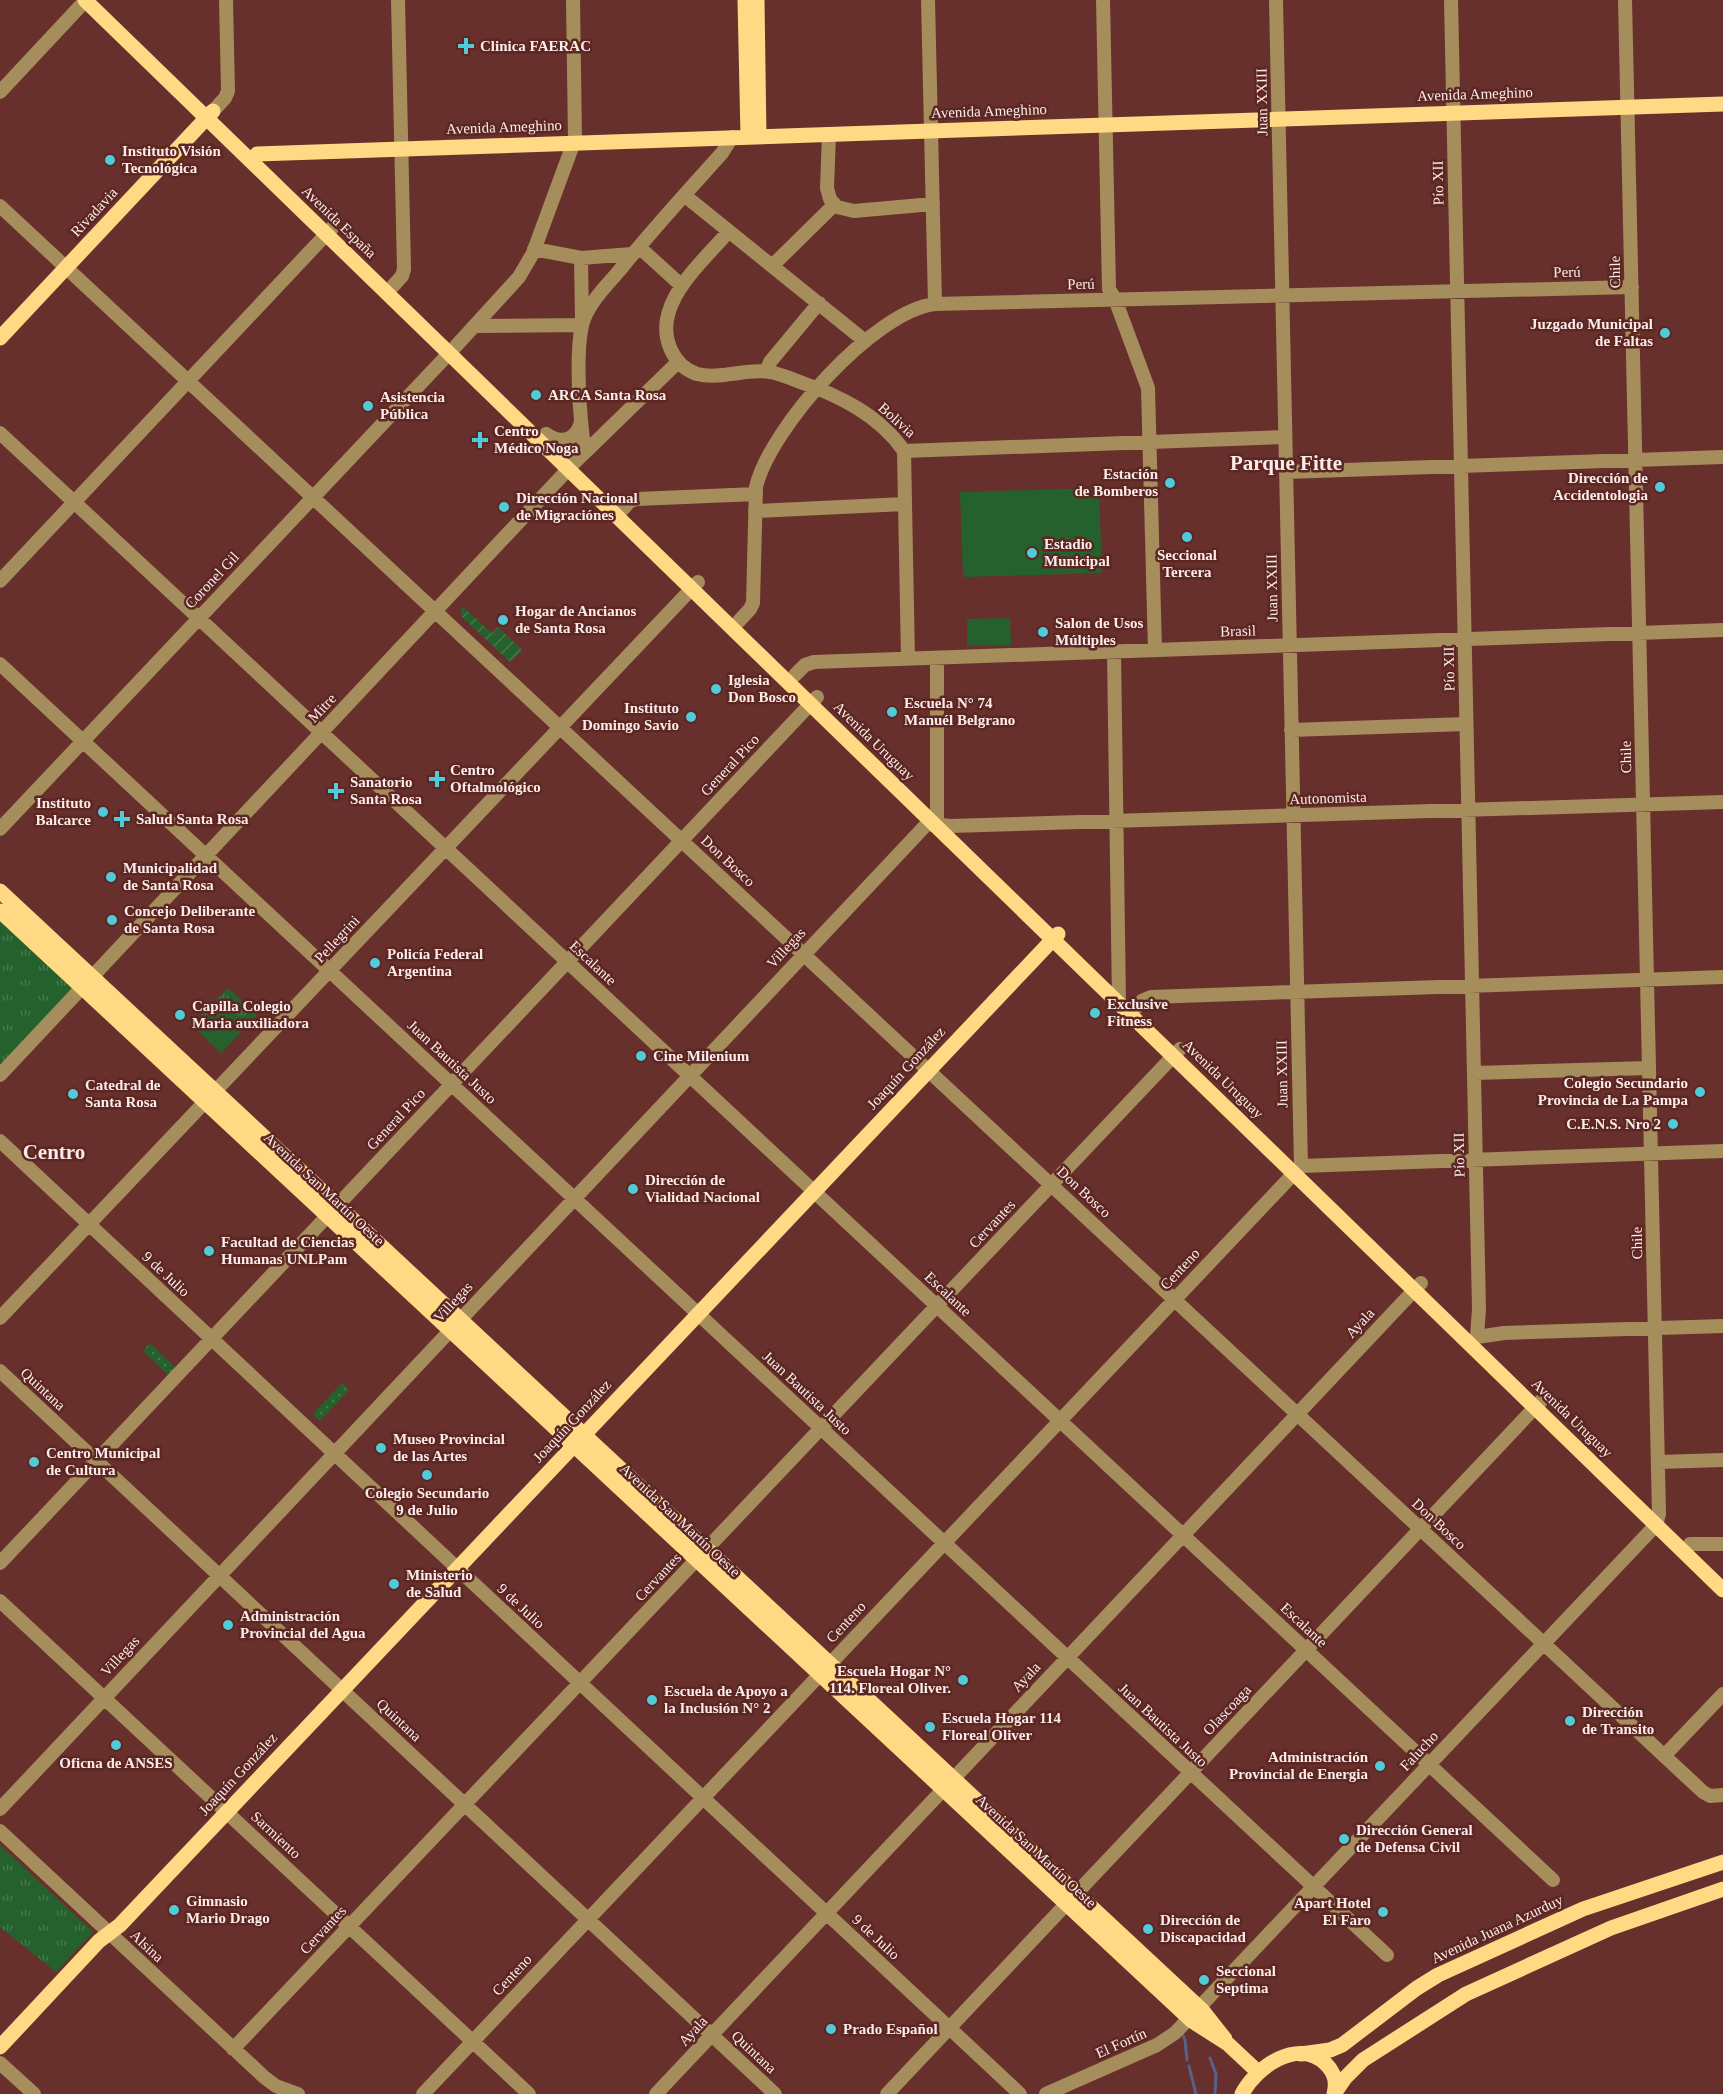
<svg xmlns="http://www.w3.org/2000/svg" width="1723" height="2094" font-family="Georgia,serif">
	<style>
		.grass { fill: url(#grass-dots) }
		.park { fill: url(#park-tufts) }
		.garden { fill: url(#garden-furrows) }
		.pitch { fill: #25612d }
		.lines { fill: none; stroke-linecap: round; stroke-linejoin: round }
		.stream { stroke: #586188; stroke-width: 3 }
		.minor { stroke: #a58e5b; stroke-width: 14 }
		.major { stroke: #ffd984; stroke-width: 15 }
		.poi-dot { fill: #52cbd9; stroke: #5c2622; stroke-width: 2 }
		.labels { text-anchor: middle; stroke-width: 5; stroke-linejoin: round; paint-order: stroke }
		.poi-label { font-size: 15px; font-weight: bold; fill: #fbecea; stroke: #5c2622; text-anchor: start }
		.street-label { font-size: 15px; fill: #fbecea; stroke: #5c2622 }
		.district-label { font-size: 21px; font-weight: bold; fill: #fbecea; stroke: #5c2622 }
	</style>
	<defs>
		<pattern id="grass-dots" width="8" height="8" patternUnits="userSpaceOnUse" patternTransform="scale(1.5)"><rect width="8" height="8" fill="#25612d"/><path d="M2 2h.1M6 6h.1" fill="none" stroke="#46784c" stroke-width="1.8" stroke-linecap="round"/></pattern>
		<pattern id="park-tufts" width="24" height="20" patternUnits="userSpaceOnUse" patternTransform="scale(1.5)"><rect width="24" height="20" fill="#25612d"/><path d="M3 7l-1-3M5 7V3M7 7l1-3M15 17l-1-3M17 17v-4M19 17l1-3" fill="none" stroke="#46784c"/></pattern>
		<pattern id="garden-furrows" width="10" height="10" patternUnits="userSpaceOnUse" patternTransform="scale(1.5)"><rect width="10" height="10" fill="#25612d"/><path d="M-1 1l2-2M0 10L10 0M9 11l2-2" fill="none" stroke="#46784c"/></pattern>
	</defs>
	<rect width="100%" height="100%" fill="#68302c"/>
	<!-- grass -->
	<path class="grass" d="M150,1343l27,26 -7,8 -27,-26z
		M342,1383l7,7 -29,31 -7,-7z"/>
	<!-- park -->
	<path class="park" d="M0,918l73,70 -73,83z
		M228,988l29,27 -36,38 -29,-28z
		M0,1845l93,87 -37,40 -56,-45z"/>
	<!-- garden -->
	<path class="garden" d="M463,607l29,26 6,-6 24,23 -12,12 -49,-46v-7z"/>
	<!-- pitch -->
	<path class="pitch" d="M1099,488l3,85 -139,4 -3,-85z
		M1010,618l1,27 -44,1v-27z"/>
	<g class="lines">
		<!-- stream -->
		<path class="stream" d="M1182,2033l3,7 2,20
			M1210,2058l6,16 -1,20
			M1189,2066l7,28"/>
		<!-- minor -->
		<path class="minor" d="M928,0l7,304
			M1103,0l6,289 6,10 33,89 7,262
			M1451,0l28,1309 -2,28
			M0,92l86,-92
			M213,111l12,-13 3,-7 -2,-91
			M829,134l-2,54 3,11 7,8 17,4 79,-7
			M684,195l181,146
			M0,206l1703,1586 7,4 13,-1
			M729,231c-27,32 -79,74 -58,119 5,11 14,20 26,24 23,6 49,-6 73,-2 10,2 20,6 30,10 40,14 79,33 104,69
			M639,247l43,39
			M534,249l47,9 51,-4
			M581,258l1,62
			M772,266l62,-61
			M393,286l9,-10 2,-7 -6,-269
			M475,326l107,-1
			M772,372l-4,-5 2,-5 49,-59
			M0,433l1553,1447
			M546,434c15,11 30,6 35,-12
			M904,451l381,-14
			M904,451l4,208
			M585,452c-5,-29 -11,-106 -1,-133 7,-18 22,-33 35,-48 33,-41 68,-79 103,-118l10,-16
			M1286,472l437,-15
			M623,509l7,-8 7,-2 119,-5
			M755,511l150,-7
			M0,581l333,-354
			M739,621l11,-12 3,-6 3,-116c14,-59 118,-176 179,-183l697,-17
			M1114,651l5,352
			M0,664l1387,1291
			M795,675l10,-10 9,-3 909,-32
			M1291,730l175,-6
			M933,824l4,-4v-162
			M0,829l456,-483 63,-69 14,-24 42,-114 -2,-139
			M1130,1014l12,-13 9,-4 572,-20
			M1474,1073l175,-5
			M0,1075l575,-613 103,-100
			M0,1141l1020,953
			M1301,1166l422,-15
			M0,1318l698,-736
			M1472,1342l5,-5 27,-4 219,-7
			M0,1371l775,723
			M1658,1462l65,-2
			M1690,1544h33
			M0,1563l817,-866
			M0,1601l529,493
			M1664,1756l59,-62
			M0,1809l926,-984 7,-1 17,2 773,-24
			M0,1831l264,246 12,9 22,8
			M233,2049l947,-1000
			M0,2063l34,31
			M423,2094l878,-928 -25,-1166
			M656,2094l765,-811
			M887,2094l655,-694
			M1046,2094l111,-49 18,-12 481,-508 3,-11 -34,-1514"/>
		<!-- major -->
		<path class="major" d="M85,0l1638,1590
			M745,0l3,137
			M757,0l2,137
			M257,154l1466,-50
			M0,338l213,-227
			M0,891l1202,1119 23,29
			M0,911l1192,1110 36,23 30,28
			M0,2047l99,-106 21,-16 938,-991
			M1301,2054l29,-4 12,-5 75,-57 21,-13 145,-66 140,-47
			M1242,2094c14,-27 56,-57 84,-30 9,9 11,18 8,30
			M1334,2094l11,-16 18,-18 103,-66 145,-66 112,-39"/>
	</g>
	<!-- markers -->
	<g class="poi-dot">
		<path d="M463 37h6v6h6v6h-6v6h-6v-6h-6v-6h6z"/>
		<circle cx="110" cy="160" r="6"/>
		<circle cx="1665" cy="333" r="6"/>
		<circle cx="536" cy="395" r="6"/>
		<circle cx="368" cy="406" r="6"/>
		<path d="M477 431h6v6h6v6h-6v6h-6v-6h-6v-6h6z"/>
		<circle cx="1170" cy="483" r="6"/>
		<circle cx="1660" cy="487" r="6"/>
		<circle cx="504" cy="507" r="6"/>
		<circle cx="1187" cy="537" r="6"/>
		<circle cx="1032" cy="553" r="6"/>
		<circle cx="503" cy="620" r="6"/>
		<circle cx="1043" cy="632" r="6"/>
		<circle cx="716" cy="689" r="6"/>
		<circle cx="892" cy="712" r="6"/>
		<circle cx="691" cy="717" r="6"/>
		<path d="M434 770h6v6h6v6h-6v6h-6v-6h-6v-6h6z"/>
		<path d="M333 782h6v6h6v6h-6v6h-6v-6h-6v-6h6z"/>
		<circle cx="103" cy="812" r="6"/>
		<path d="M119 810h6v6h6v6h-6v6h-6v-6h-6v-6h6z"/>
		<circle cx="111" cy="877" r="6"/>
		<circle cx="112" cy="920" r="6"/>
		<circle cx="375" cy="963" r="6"/>
		<circle cx="1095" cy="1013" r="6"/>
		<circle cx="180" cy="1015" r="6"/>
		<circle cx="641" cy="1056" r="6"/>
		<circle cx="1700" cy="1092" r="6"/>
		<circle cx="73" cy="1094" r="6"/>
		<circle cx="1673" cy="1124" r="6"/>
		<circle cx="633" cy="1189" r="6"/>
		<circle cx="209" cy="1251" r="6"/>
		<circle cx="381" cy="1448" r="6"/>
		<circle cx="34" cy="1462" r="6"/>
		<circle cx="427" cy="1475" r="6"/>
		<circle cx="394" cy="1584" r="6"/>
		<circle cx="228" cy="1625" r="6"/>
		<circle cx="963" cy="1680" r="6"/>
		<circle cx="652" cy="1700" r="6"/>
		<circle cx="1570" cy="1721" r="6"/>
		<circle cx="930" cy="1727" r="6"/>
		<circle cx="116" cy="1745" r="6"/>
		<circle cx="1380" cy="1766" r="6"/>
		<circle cx="1344" cy="1839" r="6"/>
		<circle cx="174" cy="1910" r="6"/>
		<circle cx="1383" cy="1912" r="6"/>
		<circle cx="1148" cy="1929" r="6"/>
		<circle cx="1204" cy="1980" r="6"/>
		<circle cx="831" cy="2029" r="6"/>
	</g>
	<g class="labels">
		<!-- poi labels -->
		<g class="poi-label">
			<text x="480" y="51">Clinica FAERAC</text>
			<text x="122" y="156">Instituto Visión<tspan x="122" dy="17">Tecnológica</tspan></text>
			<text x="1653" y="329" text-anchor="end">Juzgado Municipal<tspan x="1653" dy="17">de Faltas</tspan></text>
			<text x="548" y="400">ARCA Santa Rosa</text>
			<text x="380" y="402">Asistencia<tspan x="380" dy="17">Pública</tspan></text>
			<text x="494" y="436">Centro<tspan x="494" dy="17">Médico Noga</tspan></text>
			<text x="1158" y="479" text-anchor="end">Estación<tspan x="1158" dy="17">de Bomberos</tspan></text>
			<text x="1648" y="483" text-anchor="end">Dirección de<tspan x="1648" dy="17">Accidentologia</tspan></text>
			<text x="516" y="503">Dirección Nacional<tspan x="516" dy="17">de Migraciónes</tspan></text>
			<text x="1044" y="549">Estadio<tspan x="1044" dy="17">Municipal</tspan></text>
			<text x="1187" y="560" text-anchor="middle">Seccional<tspan x="1187" dy="17">Tercera</tspan></text>
			<text x="515" y="616">Hogar de Ancianos<tspan x="515" dy="17">de Santa Rosa</tspan></text>
			<text x="1055" y="628">Salon de Usos<tspan x="1055" dy="17">Múltiples</tspan></text>
			<text x="728" y="685">Iglesia<tspan x="728" dy="17">Don Bosco</tspan></text>
			<text x="904" y="708">Escuela N° 74<tspan x="904" dy="17">Manuél Belgrano</tspan></text>
			<text x="679" y="713" text-anchor="end">Instituto<tspan x="679" dy="17">Domingo Savio</tspan></text>
			<text x="450" y="775">Centro<tspan x="450" dy="17">Oftalmológico</tspan></text>
			<text x="350" y="787">Sanatorio<tspan x="350" dy="17">Santa Rosa</tspan></text>
			<text x="91" y="808" text-anchor="end">Instituto<tspan x="91" dy="17">Balcarce</tspan></text>
			<text x="136" y="824">Salud Santa Rosa</text>
			<text x="123" y="873">Municipalidad<tspan x="123" dy="17">de Santa Rosa</tspan></text>
			<text x="124" y="916">Concejo Deliberante<tspan x="124" dy="17">de Santa Rosa</tspan></text>
			<text x="387" y="959">Policía Federal<tspan x="387" dy="17">Argentina</tspan></text>
			<text x="1107" y="1009">Exclusive<tspan x="1107" dy="17">Fitness</tspan></text>
			<text x="192" y="1011">Capilla Colegio<tspan x="192" dy="17">Maria auxiliadora</tspan></text>
			<text x="653" y="1061">Cine Milenium</text>
			<text x="1688" y="1088" text-anchor="end">Colegio Secundario<tspan x="1688" dy="17">Provincia de La Pampa</tspan></text>
			<text x="85" y="1090">Catedral de<tspan x="85" dy="17">Santa Rosa</tspan></text>
			<text x="1661" y="1129" text-anchor="end">C.E.N.S. Nro 2</text>
			<text x="645" y="1185">Dirección de<tspan x="645" dy="17">Vialidad Nacional</tspan></text>
			<text x="221" y="1247">Facultad de Ciencias<tspan x="221" dy="17">Humanas UNLPam</tspan></text>
			<text x="393" y="1444">Museo Provincial<tspan x="393" dy="17">de las Artes</tspan></text>
			<text x="46" y="1458">Centro Municipal<tspan x="46" dy="17">de Cultura</tspan></text>
			<text x="427" y="1498" text-anchor="middle">Colegio Secundario<tspan x="427" dy="17">9 de Julio</tspan></text>
			<text x="406" y="1580">Ministerio<tspan x="406" dy="17">de Salud</tspan></text>
			<text x="240" y="1621">Administración<tspan x="240" dy="17">Provincial del Agua</tspan></text>
			<text x="951" y="1676" text-anchor="end">Escuela Hogar N°<tspan x="951" dy="17">114. Floreal Oliver.</tspan></text>
			<text x="664" y="1696">Escuela de Apoyo a<tspan x="664" dy="17">la Inclusión N° 2</tspan></text>
			<text x="1582" y="1717">Dirección<tspan x="1582" dy="17">de Transito</tspan></text>
			<text x="942" y="1723">Escuela Hogar 114<tspan x="942" dy="17">Floreal Oliver</tspan></text>
			<text x="1368" y="1762" text-anchor="end">Administración<tspan x="1368" dy="17">Provincial de Energia</tspan></text>
			<text x="116" y="1768" text-anchor="middle">Oficna de ANSES</text>
			<text x="1356" y="1835">Dirección General<tspan x="1356" dy="17">de Defensa Civil</tspan></text>
			<text x="186" y="1906">Gimnasio<tspan x="186" dy="17">Mario Drago</tspan></text>
			<text x="1371" y="1908" text-anchor="end">Apart Hotel<tspan x="1371" dy="17">El Faro</tspan></text>
			<text x="1160" y="1925">Dirección de<tspan x="1160" dy="17">Discapacidad</tspan></text>
			<text x="1216" y="1976">Seccional<tspan x="1216" dy="17">Septima</tspan></text>
			<text x="843" y="2034">Prado Español</text>
		</g>
		<!-- street labels -->
		<g class="street-label">
			<text transform="translate(1475 94) rotate(-2)" y="5">Avenida Ameghino</text>
			<text transform="translate(1262 102) rotate(-91)" y="5">Juan XXIII</text>
			<text transform="translate(989 111) rotate(-2)" y="5">Avenida Ameghino</text>
			<text transform="translate(504 127) rotate(-2)" y="5">Avenida Ameghino</text>
			<text transform="translate(1438 183) rotate(-91)" y="5">Pío XII</text>
			<text transform="translate(94 212) rotate(-47)" y="5">Rivadavia</text>
			<text transform="translate(339 222) rotate(44)" y="5">Avenida España</text>
			<text transform="translate(1567 272) rotate(-1)" y="5">Perú</text>
			<text transform="translate(1615 272) rotate(-91)" y="5">Chile</text>
			<text transform="translate(1081 284) rotate(-1)" y="5">Perú</text>
			<text transform="translate(897 420) rotate(42)" y="5">Bolivia</text>
			<text transform="translate(212 580) rotate(-47)" y="5">Coronel Gil</text>
			<text transform="translate(1272 588) rotate(-91)" y="5">Juan XXIII</text>
			<text transform="translate(1238 631) rotate(-2)" y="5">Brasil</text>
			<text transform="translate(1449 669) rotate(-91)" y="5">Pío XII</text>
			<text transform="translate(322 708) rotate(-47)" y="5">Mitre</text>
			<text transform="translate(874 741) rotate(44)" y="5">Avenida Uruguay</text>
			<text transform="translate(1626 757) rotate(-91)" y="5">Chile</text>
			<text transform="translate(730 765) rotate(-47)" y="5">General Pico</text>
			<text transform="translate(1328 798) rotate(-2)" y="5">Autonomista</text>
			<text transform="translate(728 861) rotate(43)" y="5">Don Bosco</text>
			<text transform="translate(337 939) rotate(-47)" y="5">Pellegrini</text>
			<text transform="translate(786 948) rotate(-47)" y="5">Villegas</text>
			<text transform="translate(593 963) rotate(43)" y="5">Escalante</text>
			<text transform="translate(452 1062) rotate(43)" y="5">Juan Bautista Justo</text>
			<text transform="translate(906 1068) rotate(-47)" y="5">Joaquín González</text>
			<text transform="translate(1282 1074) rotate(-91)" y="5">Juan XXIII</text>
			<text transform="translate(1223 1079) rotate(44)" y="5">Avenida Uruguay</text>
			<text transform="translate(396 1119) rotate(-47)" y="5">General Pico</text>
			<text transform="translate(1459 1155) rotate(-91)" y="5">Pío XII</text>
			<text transform="translate(324 1189) rotate(43)" y="5">Avenida San Martín Oeste</text>
			<text transform="translate(1084 1192) rotate(43)" y="5">Don Bosco</text>
			<text transform="translate(992 1224) rotate(-47)" y="5">Cervantes</text>
			<text transform="translate(1637 1243) rotate(-91)" y="5">Chile</text>
			<text transform="translate(1180 1269) rotate(-47)" y="5">Centeno</text>
			<text transform="translate(166 1274) rotate(43)" y="5">9 de Julio</text>
			<text transform="translate(948 1294) rotate(43)" y="5">Escalante</text>
			<text transform="translate(453 1302) rotate(-47)" y="5">Villegas</text>
			<text transform="translate(1360 1323) rotate(-47)" y="5">Ayala</text>
			<text transform="translate(43 1389) rotate(43)" y="5">Quintana</text>
			<text transform="translate(807 1393) rotate(43)" y="5">Juan Bautista Justo</text>
			<text transform="translate(1572 1418) rotate(44)" y="5">Avenida Uruguay</text>
			<text transform="translate(572 1421) rotate(-47)" y="5">Joaquín González</text>
			<text transform="translate(680 1520) rotate(43)" y="5">Avenida San Martín Oeste</text>
			<text transform="translate(1439 1524) rotate(43)" y="5">Don Bosco</text>
			<text transform="translate(658 1577) rotate(-47)" y="5">Cervantes</text>
			<text transform="translate(521 1606) rotate(43)" y="5">9 de Julio</text>
			<text transform="translate(846 1622) rotate(-47)" y="5">Centeno</text>
			<text transform="translate(1304 1625) rotate(43)" y="5">Escalante</text>
			<text transform="translate(120 1656) rotate(-47)" y="5">Villegas</text>
			<text transform="translate(1026 1677) rotate(-47)" y="5">Ayala</text>
			<text transform="translate(1227 1710) rotate(-47)" y="5">Olascoaga</text>
			<text transform="translate(399 1720) rotate(43)" y="5">Quintana</text>
			<text transform="translate(1163 1725) rotate(43)" y="5">Juan Bautista Justo</text>
			<text transform="translate(1419 1751) rotate(-47)" y="5">Falucho</text>
			<text transform="translate(238 1774) rotate(-47)" y="5">Joaquín González</text>
			<text transform="translate(276 1835) rotate(43)" y="5">Sarmiento</text>
			<text transform="translate(1036 1851) rotate(43)" y="5">Avenida San Martín Oeste</text>
			<text transform="translate(1497 1929) rotate(-25)" y="5">Avenida Juana Azurduy</text>
			<text transform="translate(323 1930) rotate(-47)" y="5">Cervantes</text>
			<text transform="translate(876 1937) rotate(43)" y="5">9 de Julio</text>
			<text transform="translate(147 1946) rotate(43)" y="5">Alsina</text>
			<text transform="translate(512 1975) rotate(-47)" y="5">Centeno</text>
			<text transform="translate(693 2031) rotate(-47)" y="5">Ayala</text>
			<text transform="translate(1121 2043) rotate(-24)" y="5">El Fortín</text>
			<text transform="translate(754 2052) rotate(43)" y="5">Quintana</text>
		</g>
		<!-- district labels -->
		<g class="district-label">
			<text x="1286" y="470">Parque Fitte</text>
			<text x="54" y="1159">Centro</text>
		</g>
	</g>
</svg>
